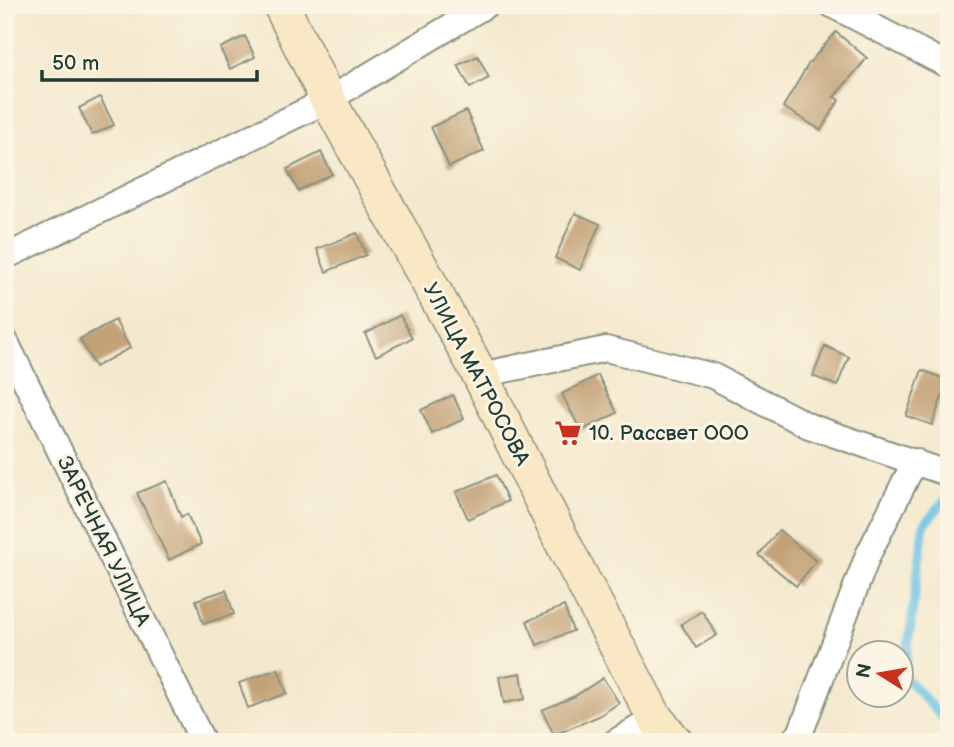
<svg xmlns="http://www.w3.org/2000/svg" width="954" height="747" font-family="'Balsamiq Sans',sans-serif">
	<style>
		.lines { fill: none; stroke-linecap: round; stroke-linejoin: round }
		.stream { stroke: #68c1e5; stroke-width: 9 }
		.building { fill: #c3a277 }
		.street-casing { stroke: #8a9381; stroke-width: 28 }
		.secondary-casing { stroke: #8a9381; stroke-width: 38 }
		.street { stroke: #fff; stroke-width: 24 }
		.secondary { stroke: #fae7c3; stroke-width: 35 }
		.labels { text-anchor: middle; stroke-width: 6; stroke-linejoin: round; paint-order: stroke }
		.street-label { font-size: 21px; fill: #1f3d34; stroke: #fcf5e5 }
		.poi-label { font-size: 21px; fill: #1f3d34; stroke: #fcf5e5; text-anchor: start }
	</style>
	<rect width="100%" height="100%" fill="#fcf5e5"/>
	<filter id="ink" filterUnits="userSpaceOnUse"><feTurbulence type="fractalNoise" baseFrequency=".0143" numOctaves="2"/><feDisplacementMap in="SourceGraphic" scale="14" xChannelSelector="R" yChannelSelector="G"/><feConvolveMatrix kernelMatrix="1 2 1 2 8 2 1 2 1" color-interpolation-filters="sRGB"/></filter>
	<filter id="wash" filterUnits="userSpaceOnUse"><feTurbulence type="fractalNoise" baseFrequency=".00686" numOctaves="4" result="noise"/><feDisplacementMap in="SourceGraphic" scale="28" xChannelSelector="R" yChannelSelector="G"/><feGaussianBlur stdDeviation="1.57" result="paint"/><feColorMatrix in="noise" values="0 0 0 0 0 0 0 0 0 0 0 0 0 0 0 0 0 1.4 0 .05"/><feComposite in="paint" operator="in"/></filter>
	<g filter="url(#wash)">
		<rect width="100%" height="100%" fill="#f4e9ce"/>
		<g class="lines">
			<path class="stream" d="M949,495L924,525L904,676L949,725"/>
		</g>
		<g id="blocks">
			<g class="building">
				<path d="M836,32L867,58L834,97L839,100L821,130L783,107L809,63Z"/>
				<path d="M245,36L255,57L230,69L220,48Z"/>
				<path d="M478,56L489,78L470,88L458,65Z"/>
				<path d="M100,97L114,125L92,135L79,108Z"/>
				<path d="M466,111L484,151L449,167L431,127Z"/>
				<path d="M321,152L332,174L298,191L287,169Z"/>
				<path d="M575,213L600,224L580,270L555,258Z"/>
				<path d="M357,233L366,255L326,272L317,249Z"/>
				<path d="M400,315L412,338L376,356L365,334Z"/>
				<path d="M115,320L130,348L95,367L80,339Z"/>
				<path d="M825,346L849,357L837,386L813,376Z"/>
				<path d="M922,370L948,380L932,425L906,416Z"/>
				<path d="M598,375L617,413L581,431L562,394Z"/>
				<path d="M453,395L464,419L432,434L421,410Z"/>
				<path d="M496,475L508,501L468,519L456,492Z"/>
				<path d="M167,481L181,517L187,514L201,544L169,560L137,493Z"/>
				<path d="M779,530L816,561L796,586L759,555Z"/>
				<path d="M226,590L234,614L203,624L196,600Z"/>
				<path d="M564,606L573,631L537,645L527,621Z"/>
				<path d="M702,611L717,635L696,648L681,624Z"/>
				<path d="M278,669L287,693L248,708L239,683Z"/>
				<path d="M521,673L525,699L504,703L499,677Z"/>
				<path d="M603,678L619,703L599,716L554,735L542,710L575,696Z"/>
			</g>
		</g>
	</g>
	<g filter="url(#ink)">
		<use href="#blocks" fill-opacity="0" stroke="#8a9381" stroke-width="2"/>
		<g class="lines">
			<g class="street-casing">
				<g id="street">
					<path d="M832,5L949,66"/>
					<path d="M5,257L328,100L486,5"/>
					<path d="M5,340L203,742"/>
					<path d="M480,375L606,349L713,376L809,426L949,474"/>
					<path d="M615,742L655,718"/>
					<path d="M791,742L800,734L868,555L915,461"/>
				</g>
			</g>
			<g class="secondary-casing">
				<path id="secondary" d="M281,5L328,100L480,375L566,549L655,718L675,742"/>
			</g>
			<use href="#street" class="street"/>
			<use href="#secondary" class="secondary"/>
		</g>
	</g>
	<defs>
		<g id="supermarket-bare" transform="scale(2.1)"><path d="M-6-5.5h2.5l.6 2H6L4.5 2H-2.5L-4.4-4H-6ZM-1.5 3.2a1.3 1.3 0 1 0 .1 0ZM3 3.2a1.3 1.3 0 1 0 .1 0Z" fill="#c8321e" stroke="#fcf5e5" stroke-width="2.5" paint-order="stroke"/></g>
	</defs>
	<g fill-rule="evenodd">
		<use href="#supermarket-bare" x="568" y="433"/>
	</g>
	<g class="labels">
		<g class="street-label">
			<text transform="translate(477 374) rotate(62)" y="7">УЛИЦА МАТРОСОВА</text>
			<text transform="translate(104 541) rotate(64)" y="7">ЗАРЕЧНАЯ УЛИЦА</text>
		</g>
		<g class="poi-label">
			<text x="589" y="440">10. Рассвет ООО</text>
		</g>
	</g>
	<rect width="954" height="747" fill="none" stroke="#fcf5e5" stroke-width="28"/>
	<g transform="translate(880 674) rotate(281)"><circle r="33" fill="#fcf5e5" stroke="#a4ab9e" stroke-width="2"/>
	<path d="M0-5L12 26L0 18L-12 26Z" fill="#c8321e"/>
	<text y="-10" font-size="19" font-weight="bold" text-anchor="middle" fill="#1f3d34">N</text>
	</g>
	<path d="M42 70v10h215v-10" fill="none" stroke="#1f3d34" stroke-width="3.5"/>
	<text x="52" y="70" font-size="21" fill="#1f3d34" stroke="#fcf5e5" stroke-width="5" paint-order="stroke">50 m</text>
</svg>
